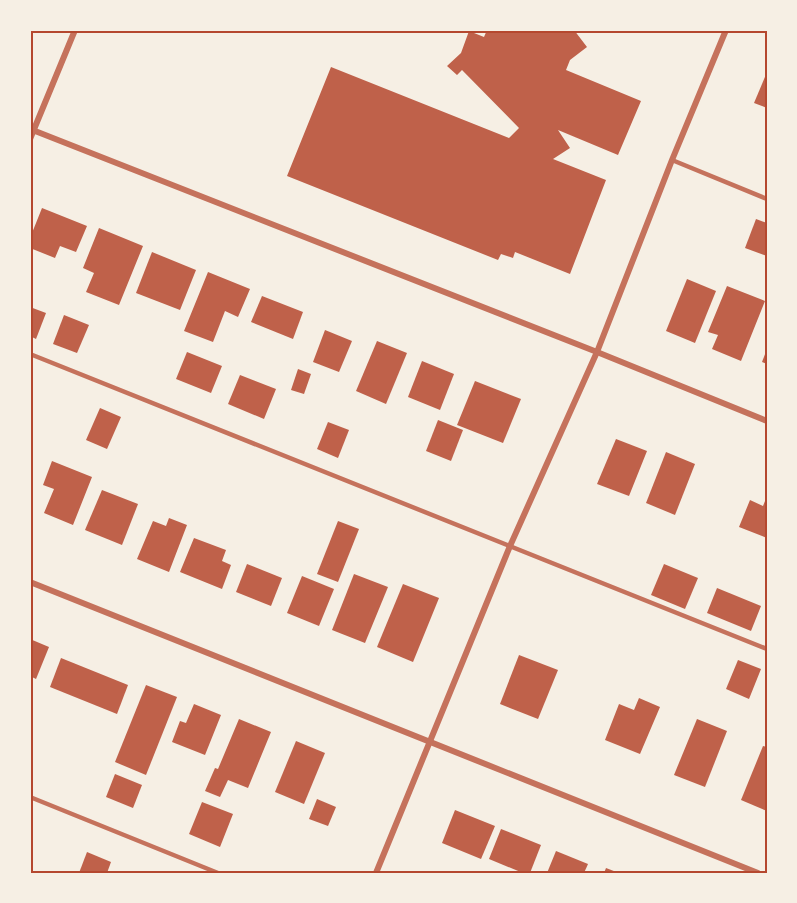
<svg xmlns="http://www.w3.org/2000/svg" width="797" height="903" font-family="Raleway,sans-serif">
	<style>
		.building { fill: #bf614a }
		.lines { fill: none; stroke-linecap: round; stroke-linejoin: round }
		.service { stroke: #c5725c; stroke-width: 4.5 }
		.minor { stroke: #c5725c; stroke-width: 6 }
		.neatline { fill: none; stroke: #b5482f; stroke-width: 2 }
	</style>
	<rect width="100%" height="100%" fill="#f6efe4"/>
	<g class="building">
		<path d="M487,30H574L587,47L570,60L566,70L641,101L618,155L558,130L570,148L553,159L606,180L570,274L515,252L513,258L501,254L498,260L287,176L331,67L509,138L519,128L462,70L457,75L447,66L461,53L469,31L484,37Z"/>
		<path d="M767,72V108L754,103Z"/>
		<path d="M42,208L87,226L76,252L60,246L55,258L30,248V238Z"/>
		<path d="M756,219L767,223V256L745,248Z"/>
		<path d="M99,228L143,246L119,305L86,292L94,273L83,268Z"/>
		<path d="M152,252L196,270L180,310L136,293Z"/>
		<path d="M208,272L250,289L238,317L225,311L213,342L184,331Z"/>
		<path d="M687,279L716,291L695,343L666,331Z"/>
		<path d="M727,286L765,301L741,361L712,349L718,335L708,332Z"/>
		<path d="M262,296L303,312L293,339L251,322Z"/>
		<path d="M30,307L46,313L36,339L30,336Z"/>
		<path d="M64,315L89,325L77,353L53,344Z"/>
		<path d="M325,330L352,341L339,372L313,362Z"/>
		<path d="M377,341L407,353L386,404L356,391Z"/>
		<path d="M767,349V364L762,362Z"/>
		<path d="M187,352L222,366L211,393L176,379Z"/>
		<path d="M422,361L454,374L440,410L408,397Z"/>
		<path d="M298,369L311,374L304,394L291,390Z"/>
		<path d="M240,375L276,389L264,419L228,404Z"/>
		<path d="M475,381L521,399L503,443L457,425Z"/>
		<path d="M100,408L121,417L107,449L86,440Z"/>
		<path d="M438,420L463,430L451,461L426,451Z"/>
		<path d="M328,422L349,430L338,458L317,449Z"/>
		<path d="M616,439L647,451L629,496L597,484Z"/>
		<path d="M666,452L695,464L675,515L646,503Z"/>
		<path d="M52,461L92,477L73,525L44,513L54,489L43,485Z"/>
		<path d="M102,490L138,504L122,545L85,530Z"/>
		<path d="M767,496V538L739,527L750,500L763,506Z"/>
		<path d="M169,518L187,525L169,572L137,559L153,521L166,526Z"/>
		<path d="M338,521L359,529L338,582L317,574Z"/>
		<path d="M194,538L226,550L222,561L231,565L222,589L180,572Z"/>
		<path d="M247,564L282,578L271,606L236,592Z"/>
		<path d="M664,564L698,578L685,609L651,595Z"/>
		<path d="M354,574L388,587L365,643L332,630Z"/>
		<path d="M302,576L334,589L319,626L287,613Z"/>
		<path d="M403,584L439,598L413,662L377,647Z"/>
		<path d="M717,588L761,606L751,631L707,613Z"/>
		<path d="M30,639L49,647L36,679L30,676Z"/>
		<path d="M519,655L558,670L538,719L500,704Z"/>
		<path d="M61,658L128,685L117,714L50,687Z"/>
		<path d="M738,660L761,669L749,699L726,689Z"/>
		<path d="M146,685L177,697L146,775L115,762Z"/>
		<path d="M639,698L660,707L640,754L605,740L619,704L634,710Z"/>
		<path d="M194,704L221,715L205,755L172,742L180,721L186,723Z"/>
		<path d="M239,719L271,732L248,788L228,780L220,797L205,791L215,768L218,769Z"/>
		<path d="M697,719L727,731L705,787L674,775Z"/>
		<path d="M296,741L325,753L304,804L275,792Z"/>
		<path d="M763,746L767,747V811L741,800Z"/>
		<path d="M115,774L142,785L133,808L106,797Z"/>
		<path d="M317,799L336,807L328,826L309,819Z"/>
		<path d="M202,802L233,814L220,847L189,834Z"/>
		<path d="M455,810L495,826L481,859L442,843Z"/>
		<path d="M501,829L541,845L530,873H523L489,859Z"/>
		<path d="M556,851L588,864L584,873H547Z"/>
		<path d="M87,852L111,862L107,873H79Z"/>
		<path d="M606,868L619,873H604Z"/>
	</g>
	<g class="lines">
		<g class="service">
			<path d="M672,160L767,199"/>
			<path d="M30,354L767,649"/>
			<path d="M30,797L218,873"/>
		</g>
		<g class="minor">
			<path d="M30,129L597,352L767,421"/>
			<path d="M30,139L75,30"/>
			<path d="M30,582L758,873"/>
			<path d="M376,873L510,546L597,352L672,160L726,30"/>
		</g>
	</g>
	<rect width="797" height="903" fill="none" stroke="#f6efe4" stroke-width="63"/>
	<rect x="32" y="32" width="734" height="840" class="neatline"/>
</svg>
